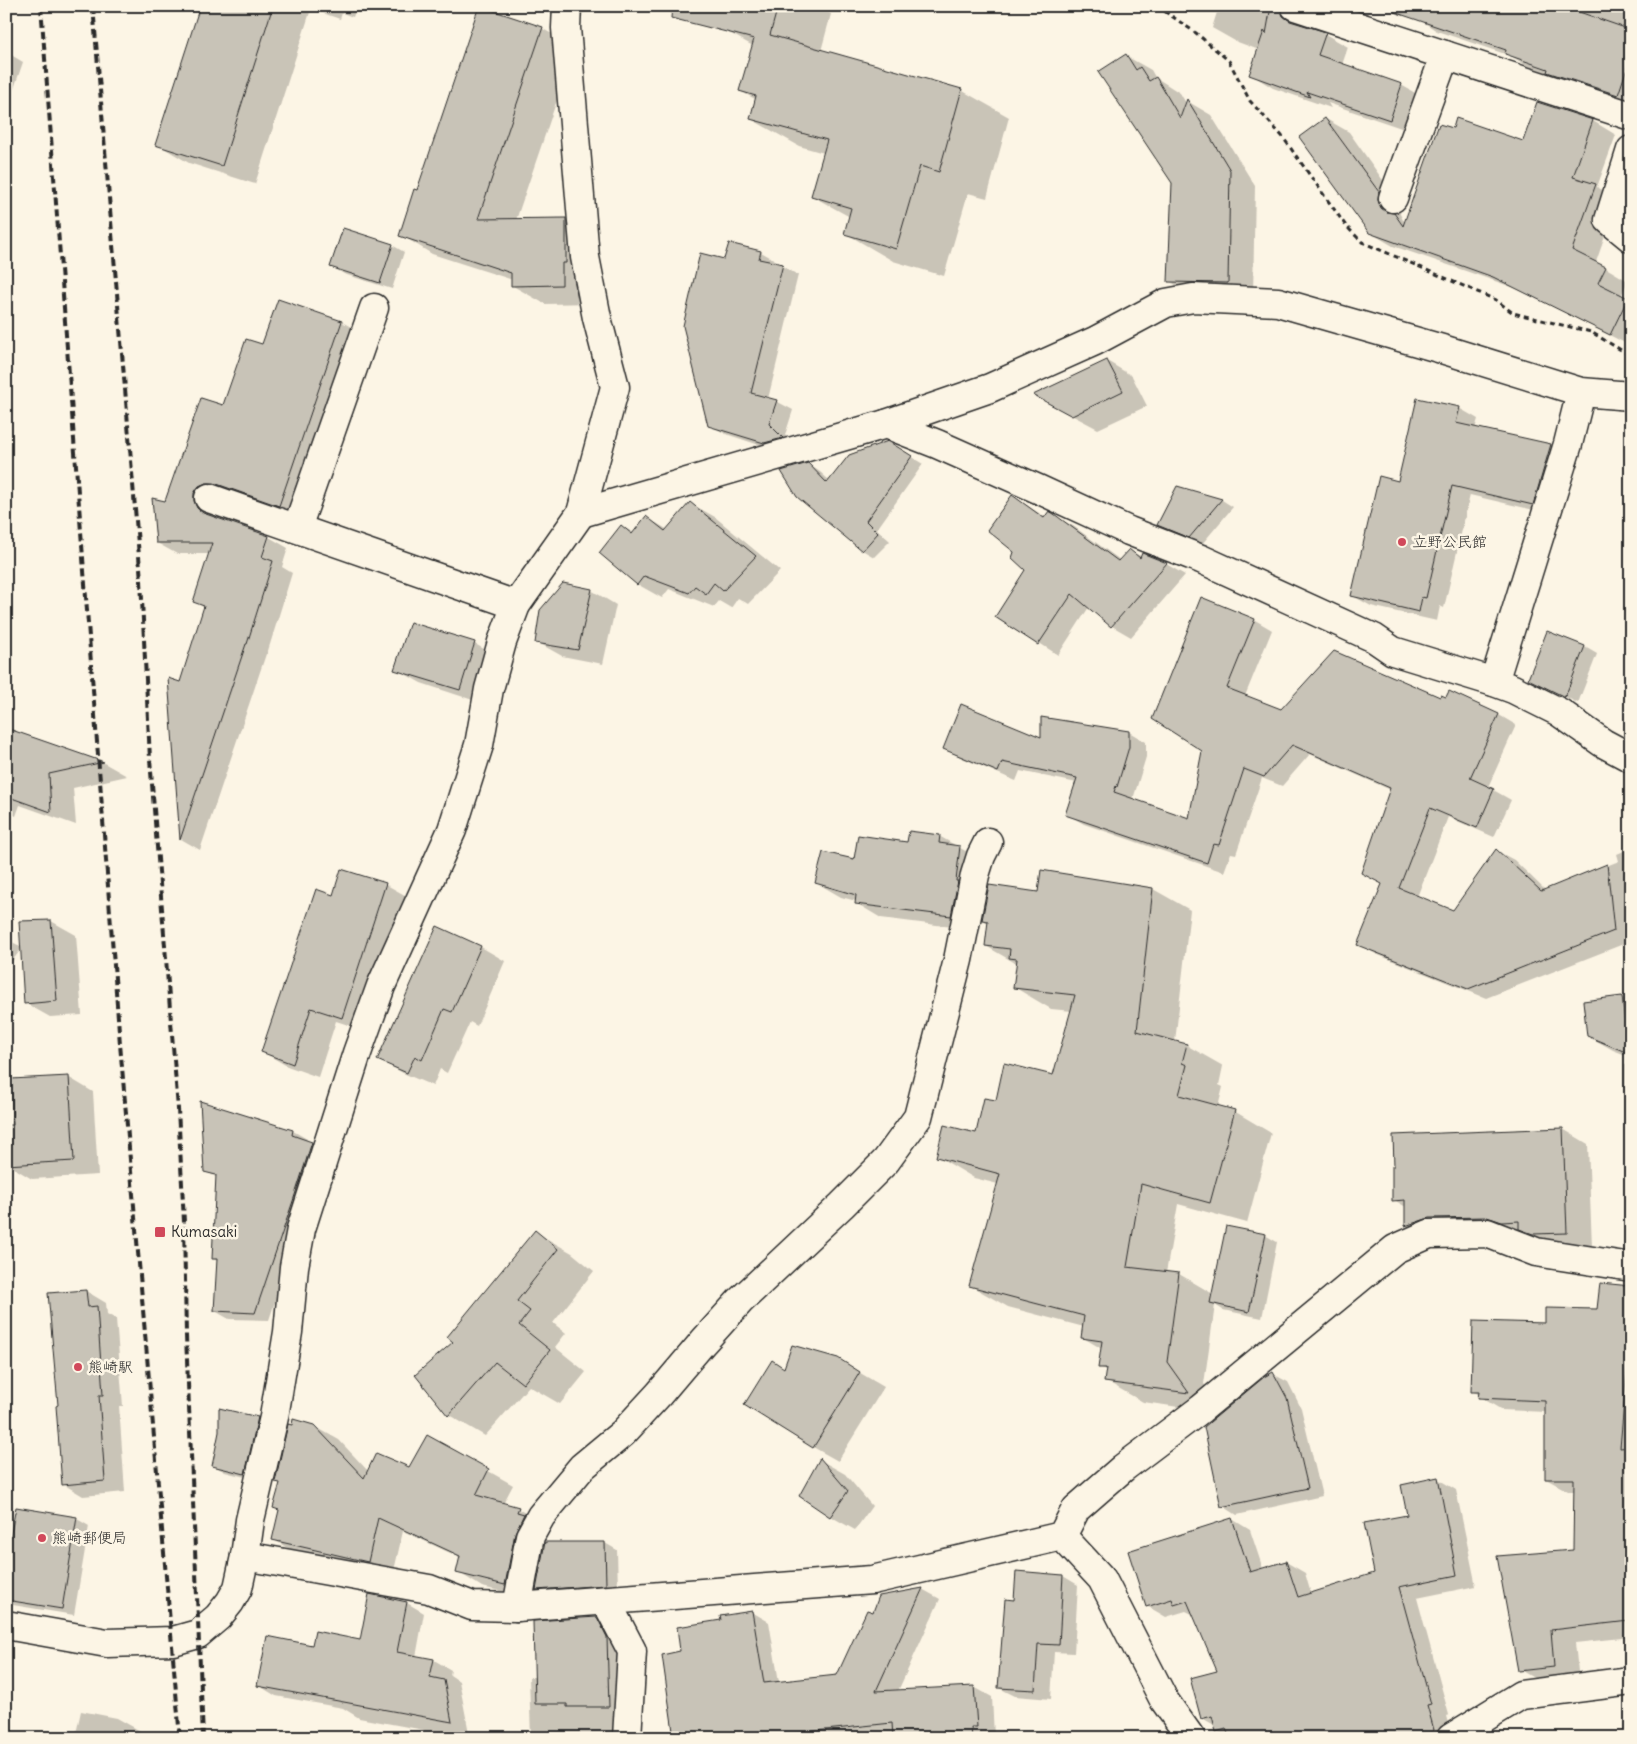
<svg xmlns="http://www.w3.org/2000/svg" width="1637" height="1744" font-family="Delius,'Klee One',sans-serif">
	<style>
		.shadow { fill: #0003 }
		.building { fill: #c8c3b7; stroke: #2b2b2b }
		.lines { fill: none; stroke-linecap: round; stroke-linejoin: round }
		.minor-casing { stroke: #2b2b2b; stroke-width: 31 }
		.path { stroke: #2b2b2b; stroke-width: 3; stroke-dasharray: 5 4; stroke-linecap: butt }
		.minor { stroke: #fcf5e5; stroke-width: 28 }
		.rail { stroke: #2b2b2b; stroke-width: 4; stroke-dasharray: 8 4; stroke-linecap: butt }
		.poi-dot { fill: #d1495b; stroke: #fcf5e5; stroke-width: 2 }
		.labels { text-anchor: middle; stroke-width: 5; stroke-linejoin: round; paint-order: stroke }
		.poi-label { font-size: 15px; fill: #2b2b2b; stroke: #fcf5e5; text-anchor: start }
	</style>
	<rect width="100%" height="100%" fill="#fcf5e5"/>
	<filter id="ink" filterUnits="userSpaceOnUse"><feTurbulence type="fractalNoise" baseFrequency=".02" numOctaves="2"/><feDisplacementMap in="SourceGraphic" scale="10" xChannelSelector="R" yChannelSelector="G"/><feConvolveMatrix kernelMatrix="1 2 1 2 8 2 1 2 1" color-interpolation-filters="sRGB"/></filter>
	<g filter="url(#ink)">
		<g class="shadow">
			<path d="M201,6H357L353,17L342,13L340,19L311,9L255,184L189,163L157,144Z"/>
			<path d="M724,6H818L831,14L821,51L961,90L1009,117L987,198L968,193L944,276L893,261L845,233L850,217L812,196L824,153L799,146L751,119L757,100L740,91L753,46L728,32Z"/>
			<path d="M1219,6H1310L1303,14V24L1304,27L1325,34L1348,47L1342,65L1401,85L1424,98L1413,132L1328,103L1331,108L1273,88L1250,74L1259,50L1235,41L1212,28Z"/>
			<path d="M1332,6H1362L1359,15Z"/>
			<path d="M1385,6H1631V104L1571,85L1555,76L1529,67L1511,56L1437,31L1414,16Z"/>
			<path d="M480,7L543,29L575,47L516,220L565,219L597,237L594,303L545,304L513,286V280L432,254L401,235L418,192Z"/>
			<path d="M6,52L23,62L7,109L6,108Z"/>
			<path d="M1126,56L1151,70L1155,77L1180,93L1186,103L1187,101L1211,115L1255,186L1253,296L1194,295L1169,281L1173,183Z"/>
			<path d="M1537,103L1593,121L1616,135L1597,187L1618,199L1596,262L1628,281L1621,296L1631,301V346L1518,289L1393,246L1369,232L1326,119L1349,132L1401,206L1400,214L1403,220L1406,222L1524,143Z"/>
			<path d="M392,245L404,252L392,289L344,274L332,267Z"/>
			<path d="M761,252L777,261L776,264L782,266L798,275L768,399L776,401L793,410L785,435L797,447L781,452L726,434L709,425L725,261Z"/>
			<path d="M278,300L342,322L362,333L299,516L213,514L215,518L269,537L288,548L282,567L292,573L267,654H266L200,850L181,839L169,680L180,683L205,608L195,602L210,554H177L157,543L165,502L263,346Z"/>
			<path d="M1107,361L1132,376L1147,406L1098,429L1060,409Z"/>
			<path d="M1459,408L1478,419L1475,429L1551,445L1569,456L1551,514L1470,495L1444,608L1440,606L1437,621L1371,606L1353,596L1399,482Z"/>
			<path d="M888,443L923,464L877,529L890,541L874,557L862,550L808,464L820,472L830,481Z"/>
			<path d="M1178,488L1222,500L1233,507L1202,544L1170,531L1159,525Z"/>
			<path d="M1013,496L1046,518L1053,515L1073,526L1120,560L1129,550L1142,557L1143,555L1166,564L1185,575L1131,637L1112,626L1089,607L1058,655L997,616L1027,570L1016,551Z"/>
			<path d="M690,503L715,517L780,571L748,604L738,598L731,608L719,601L714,607L669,589L662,598L637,584L621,526L634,533L646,517L668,530Z"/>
			<path d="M591,590L616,605L603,664L562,656L537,642Z"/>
			<path d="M1255,620L1272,630L1245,696L1281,710L1447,698L1450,693L1499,715L1516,725L1488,787L1511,800L1494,837L1448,817L1417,897L1454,912L1497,851L1514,860L1545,890L1619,861L1617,854L1631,848V941L1486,998L1376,954L1358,944L1383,884L1391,790L1310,754L1282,786L1262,778L1236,854L1231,853L1224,872L1084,824L1066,814L1077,783L1020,771L1016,781L962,758L944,748L1129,732L1146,742V757L1134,796H1133L1132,799L1190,819L1204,751L1154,718Z"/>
			<path d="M411,623L475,644L500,658L485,704L421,683L396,669Z"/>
			<path d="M1548,633L1585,647L1597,654L1578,703L1542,686Z"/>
			<path d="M6,729L104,763L127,776L73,788L76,825L20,805L16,816L6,812Z"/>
			<path d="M1631,796V828L1623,797Z"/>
			<path d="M1631,835V843L1627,836Z"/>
			<path d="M939,836L985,862L976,930L881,918L856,903V901L841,897L817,883L855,860L909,843Z"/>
			<path d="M385,884L410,898L367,1031L336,1021L318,1077L287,1066L263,1052L334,896Z"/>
			<path d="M1153,889L1190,910L1175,1042L1186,1045L1223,1066L1219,1085L1223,1087L1218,1107L1234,1111L1271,1133L1247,1223L1178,1204L1166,1273L1179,1274L1213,1294L1265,1235L1277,1242L1262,1318L1223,1310L1215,1305L1204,1384L1224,1412L1273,1374L1288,1382L1301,1408L1322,1496L1237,1515L1223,1506L1222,1413L1143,1402L1106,1381L1107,1371L1100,1367L1102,1349L1082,1337L1084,1327L1008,1307L971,1286L998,1184L974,1178L937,1156L977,1135L997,1102L1054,1076L1072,1011L1051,1009L1014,987L1017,964L986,946L989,923L983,920L1039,893Z"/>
			<path d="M51,921L76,935L82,1015L50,1017L25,1003L22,948L6,969V939L22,947Z"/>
			<path d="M438,928L481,947L505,961L477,1026L470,1022L447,1073L440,1069L433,1086L403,1073L378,1059Z"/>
			<path d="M1622,997L1631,1003V1057L1613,1050L1588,1036Z"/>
			<path d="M1631,1064V1115L1624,1111V1065Z"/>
			<path d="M68,1077L93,1092L98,1175L32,1179L7,1164L14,1126Z"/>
			<path d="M1563,1129L1588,1144L1592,1247L1559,1248L1533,1235L1431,1239L1407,1225L1406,1207L1394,1200Z"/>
			<path d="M293,1131L307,1139L306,1141L325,1151L269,1320L229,1319L215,1311L218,1261L213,1259L217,1178L206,1171Z"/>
			<path d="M535,1232L572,1253L594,1271L553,1323L566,1333L555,1347L586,1372L560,1404L529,1386L485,1436L449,1415L455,1342Z"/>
			<path d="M1631,1287V1526L1575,1491H1568L1546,1479V1412L1502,1410L1480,1397V1395L1472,1391L1546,1324L1599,1311Z"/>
			<path d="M86,1291L106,1303L107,1314L116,1319L123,1406H119L125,1492L83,1496L63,1484L60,1407Z"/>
			<path d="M838,1360L884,1387L838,1461L813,1447L785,1369Z"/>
			<path d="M257,1418L270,1425L257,1480L225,1472L213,1465Z"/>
			<path d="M314,1426L339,1440L369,1472L409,1469L428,1437L513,1485L503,1504L518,1509L543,1523L530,1598L482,1587L458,1572L461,1558L403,1531L393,1575L298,1554L274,1540Z"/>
			<path d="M820,1460L845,1474L872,1506L855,1530L830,1516Z"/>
			<path d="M1438,1479L1456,1490L1476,1586L1417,1598L1449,1715L1446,1716L1452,1738H1229L1217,1731L1216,1726L1202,1718L1219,1671L1194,1615L1186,1611L1166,1617L1147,1606L1232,1519L1250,1530L1263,1569L1286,1562L1305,1573L1311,1594L1375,1574L1408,1516Z"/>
			<path d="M17,1508L77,1519L89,1526L74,1615L13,1605L6,1601V1566Z"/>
			<path d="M1631,1539V1637L1575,1643L1579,1681L1544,1684L1520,1670L1575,1552Z"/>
			<path d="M605,1543L617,1550L618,1591L549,1596L537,1589Z"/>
			<path d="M1063,1576L1078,1585L1074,1653L1054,1652L1051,1699L1015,1696L999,1688L1015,1601Z"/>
			<path d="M922,1589L940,1599L898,1691L974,1687L992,1697L994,1736H988L989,1738H676L682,1652L722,1621L752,1612L769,1622L779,1682L838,1676L873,1614L880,1597Z"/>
			<path d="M407,1603L424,1613L416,1657L434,1660L451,1670L450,1675L459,1681L470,1738H425L424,1730L359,1718L343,1708L276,1696L258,1685L313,1647L361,1641Z"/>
			<path d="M596,1618L614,1628L624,1648L626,1738H531L529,1677H535Z"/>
			<path d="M81,1711L117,1718L142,1732L141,1738H75Z"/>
		</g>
		<g class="building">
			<path d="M200,6H273L222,166L155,145Z"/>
			<path d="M479,6L543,27L478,219L566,218V263H562V285L511,286V273L399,236L414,189L417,190Z"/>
			<path d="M672,6H778L770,35L962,89L939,172L920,166L896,249L844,234L851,208L811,196L827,140L750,119L756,96L739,91L754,39L671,18Z"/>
			<path d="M1271,6H1280L1283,16L1290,21L1326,32L1318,55L1402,84L1390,120L1307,92L1310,97L1249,75L1264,31L1266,34Z"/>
			<path d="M1395,6H1562L1631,30V56L1618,95L1547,72L1548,69L1505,54L1506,50L1394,12Z"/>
			<path d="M1126,54L1136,70L1140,67L1149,81L1156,77L1180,118L1187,99L1230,170L1228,283L1168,282L1172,183L1098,72Z"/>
			<path d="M1537,102L1593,120L1573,177L1596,184L1572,250L1606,267L1598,283L1628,298L1610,335L1493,277L1369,233L1299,137L1325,118L1379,192L1378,200L1381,208L1387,212L1394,213L1403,226L1439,124L1453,128L1456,118L1523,141Z"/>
			<path d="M343,228L393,244L380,283L330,267Z"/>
			<path d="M729,243L761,251L759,259L783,264L751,393L777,400L769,424L783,438L764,443L708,426L683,326L700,253L724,259Z"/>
			<path d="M278,299L342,321L279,506L214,483H206L199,486L194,493V501L197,508L203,513L269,536L262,557L273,561L247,644H246L180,840L168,678L180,682L204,606L193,602L212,543H156L152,498L165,501L201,398L223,405L246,339L262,344Z"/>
			<path d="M1107,360L1123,391L1072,416L1033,395Z"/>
			<path d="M1417,398L1460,407L1456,423L1551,444L1533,505L1452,486L1426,598L1422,597L1419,612L1351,596L1379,476L1398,481Z"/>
			<path d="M888,441L912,456L866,521L878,533L862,551L797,497L781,471L808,463L827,483L849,455Z"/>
			<path d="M1177,486L1222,499L1189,538L1157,525Z"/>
			<path d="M1012,495L1044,518L1049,511L1054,514L1118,561L1129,549L1140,558L1142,553L1167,563L1111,627L1072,594L1038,645L995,617L1025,570L1012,558L1014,552L987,530Z"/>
			<path d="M690,502L756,556L723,591L714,583L706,594L695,586L689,593L644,576L637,585L599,553L621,525L632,534L646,516L665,531Z"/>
			<path d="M563,583L592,589L578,650L535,643L540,610Z"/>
			<path d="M1201,597L1255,619L1227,688L1281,709L1334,651L1440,697L1441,695L1446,697L1449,691L1499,714L1470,778L1494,789L1477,828L1430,808L1399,888L1453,910L1496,849L1541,891L1607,864L1614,931L1468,989L1357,945L1382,884L1361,873L1390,788L1292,745L1264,777L1244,769L1219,845L1213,844L1207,863L1065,815L1077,778L1002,762L998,772L943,749L961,704L1041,737V717L1129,731V747L1117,787L1116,786L1114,792L1189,818L1202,751L1152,719Z"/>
			<path d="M410,622L475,642L460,690L394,670Z"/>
			<path d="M1547,631L1585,646L1565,697L1528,679Z"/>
			<path d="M6,728L104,762L49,774L51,812L6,796Z"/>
			<path d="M909,831L940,835L939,843L960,846L956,881H958L951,916L855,904L856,895L815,883L823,852L854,859L858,835L907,842Z"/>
			<path d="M341,869L386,883L342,1018L311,1008L293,1064L261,1052L316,889L333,895Z"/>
			<path d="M1041,870L1153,888L1137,1031L1187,1044L1182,1063L1187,1065L1179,1095L1235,1110L1210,1203L1141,1184L1127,1267L1179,1273L1167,1362L1189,1393L1104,1382L1106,1368H1098L1102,1341L1081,1338L1084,1316L969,1286L1000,1174L936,1157L944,1125L976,1133L984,1098L996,1100L1004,1063L1053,1075L1075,995L1013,988L1017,959L1009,958L1010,949L985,946L988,921L982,920L989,885L1038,892Z"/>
			<path d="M51,920L57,1001L24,1004L19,921Z"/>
			<path d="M437,926L481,946L452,1012L444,1009L422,1060L415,1056L407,1073L377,1060Z"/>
			<path d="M1622,996L1628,1053L1587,1036L1583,1001Z"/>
			<path d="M69,1076L74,1161L6,1165V1125H13L11,1079Z"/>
			<path d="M200,1101L293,1130L292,1135L312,1142L294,1198L255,1313L214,1311L217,1259H212L216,1175L204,1172Z"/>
			<path d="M1563,1128L1567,1233L1533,1234L1519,1229V1221L1502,1222L1487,1217L1429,1218L1405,1226V1200L1392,1201V1166H1394L1393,1135Z"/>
			<path d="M1226,1226L1266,1234L1249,1312L1210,1303Z"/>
			<path d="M535,1230L558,1249L517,1301L530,1311L519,1325L550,1350L523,1384L495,1362L448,1416L415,1375L453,1342L447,1337Z"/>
			<path d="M1600,1283L1631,1286V1322L1620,1448L1631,1447V1616H1629V1621L1551,1630L1554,1667L1518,1671L1497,1556L1573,1550L1574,1479H1545V1401L1478,1398L1479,1392H1471L1473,1321L1545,1323V1308L1597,1309Z"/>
			<path d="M86,1290L88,1307L97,1306L103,1395H99L105,1481L62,1485L56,1406L58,1405L48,1293Z"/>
			<path d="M792,1345L838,1358L860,1372L813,1448L744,1405L772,1360L784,1368Z"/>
			<path d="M1273,1372L1287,1398L1308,1488L1221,1507L1204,1427L1264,1377Z"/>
			<path d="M219,1408L258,1417L245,1474L212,1466L219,1432Z"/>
			<path d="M293,1419L314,1425L364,1478L376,1453L409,1467L427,1435L489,1469L476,1495L519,1507L517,1512L524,1514L515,1533L505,1585L456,1573L460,1556L378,1518L368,1562L272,1540L279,1510L273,1508L280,1483L275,1482L288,1424L292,1425Z"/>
			<path d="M820,1458L848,1491L830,1517L799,1496Z"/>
			<path d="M1438,1477L1457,1575L1399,1587L1431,1704L1427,1705L1434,1730L1420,1738H1230L1226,1729L1216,1732L1212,1716L1201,1719L1190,1678L1217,1671L1187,1601L1174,1605L1172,1599L1146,1607L1128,1551L1232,1518L1250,1572L1286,1561L1298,1597L1374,1573L1364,1523L1407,1515L1401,1485Z"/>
			<path d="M16,1507L77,1517L62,1609L6,1600V1559Z"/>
			<path d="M545,1542H605L606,1585L536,1590Z"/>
			<path d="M1016,1571L1063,1575L1059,1645L1038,1644L1035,1690L998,1688L1005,1599L1014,1600Z"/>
			<path d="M923,1588L876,1691L974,1686L977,1727H971L972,1738H893L892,1723L749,1738H674L662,1655L680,1651L677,1627L721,1620L720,1616L752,1611L764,1683L837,1675L867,1610L873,1612L879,1596Z"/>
			<path d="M369,1594L407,1602L397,1652L434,1659L430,1677L444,1680L452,1722L257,1686L267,1636L312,1645L315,1631L360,1640Z"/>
			<path d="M597,1617L607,1637L609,1707H567V1704H535L533,1621Z"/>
		</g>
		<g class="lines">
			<g class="minor-casing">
				<g id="minor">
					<path d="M1295,6L1631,116"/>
					<path d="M1631,150L1609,220L1631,238"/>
					<path d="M1393,198L1445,55"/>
					<path d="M886,424L937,444L1038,489L1129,531L1201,559L1374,638L1393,651L1494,682L1513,689L1559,712L1603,743L1631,758"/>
					<path d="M209,498L516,605"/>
					<path d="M581,513L886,424L990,388L1095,341L1166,303L1193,298L1278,302L1442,349L1581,392L1631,396"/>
					<path d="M297,528L374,308"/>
					<path d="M1494,682L1568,444L1581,392"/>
					<path d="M1062,1536L1102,1579L1164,1700L1191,1738"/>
					<path d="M245,1556L429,1589L472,1606L517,1607L872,1580L1062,1536L1076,1509L1123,1468L1201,1409L1395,1249L1429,1234L1487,1233L1536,1252L1631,1267"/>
					<path d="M606,1601L632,1651L627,1738"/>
					<path d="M517,1607L530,1536L541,1516L582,1467L623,1433L659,1394L703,1342L740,1301L842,1205L886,1161L918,1117L958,960L975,875L981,856L988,842"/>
					<path d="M6,1625L107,1643L173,1641L198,1634L218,1617L230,1602L238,1588L245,1556L250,1520L274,1417L288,1332L294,1267L301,1229L357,1053L381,986L452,830L479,745L489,689L502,642L516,605L581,513L615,387L597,318L585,257L566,28L567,6"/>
					<path d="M1451,1738L1521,1695L1631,1681"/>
				</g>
			</g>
			<path class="path" d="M1157,6L1196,33L1229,61L1250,101L1282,136L1346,226L1362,242L1496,300L1513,313L1591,332L1631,356"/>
			<use href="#minor" class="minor"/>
			<g class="rail">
				<path d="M41,6L120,1044L180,1738"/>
				<path d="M93,6L141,580L150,759L178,1109L184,1222L186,1336L203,1738"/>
			</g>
		</g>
	</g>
	<g class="poi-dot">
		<circle cx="1402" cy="542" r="5"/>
		<rect x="154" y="1226" width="12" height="12" rx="2.5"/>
		<circle cx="78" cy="1367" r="5"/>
		<circle cx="42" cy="1538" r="5"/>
	</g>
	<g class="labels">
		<g class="poi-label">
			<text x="1412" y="547">立野公民館</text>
			<text x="171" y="1237">Kumasaki</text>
			<text x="88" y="1372">熊崎駅</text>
			<text x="52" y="1543">熊崎郵便局</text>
		</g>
	</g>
	<rect width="1637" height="1744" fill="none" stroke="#fcf5e5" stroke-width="25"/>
	<rect x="12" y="12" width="1612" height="1719" fill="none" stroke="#2b2b2b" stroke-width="2" filter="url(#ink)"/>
</svg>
